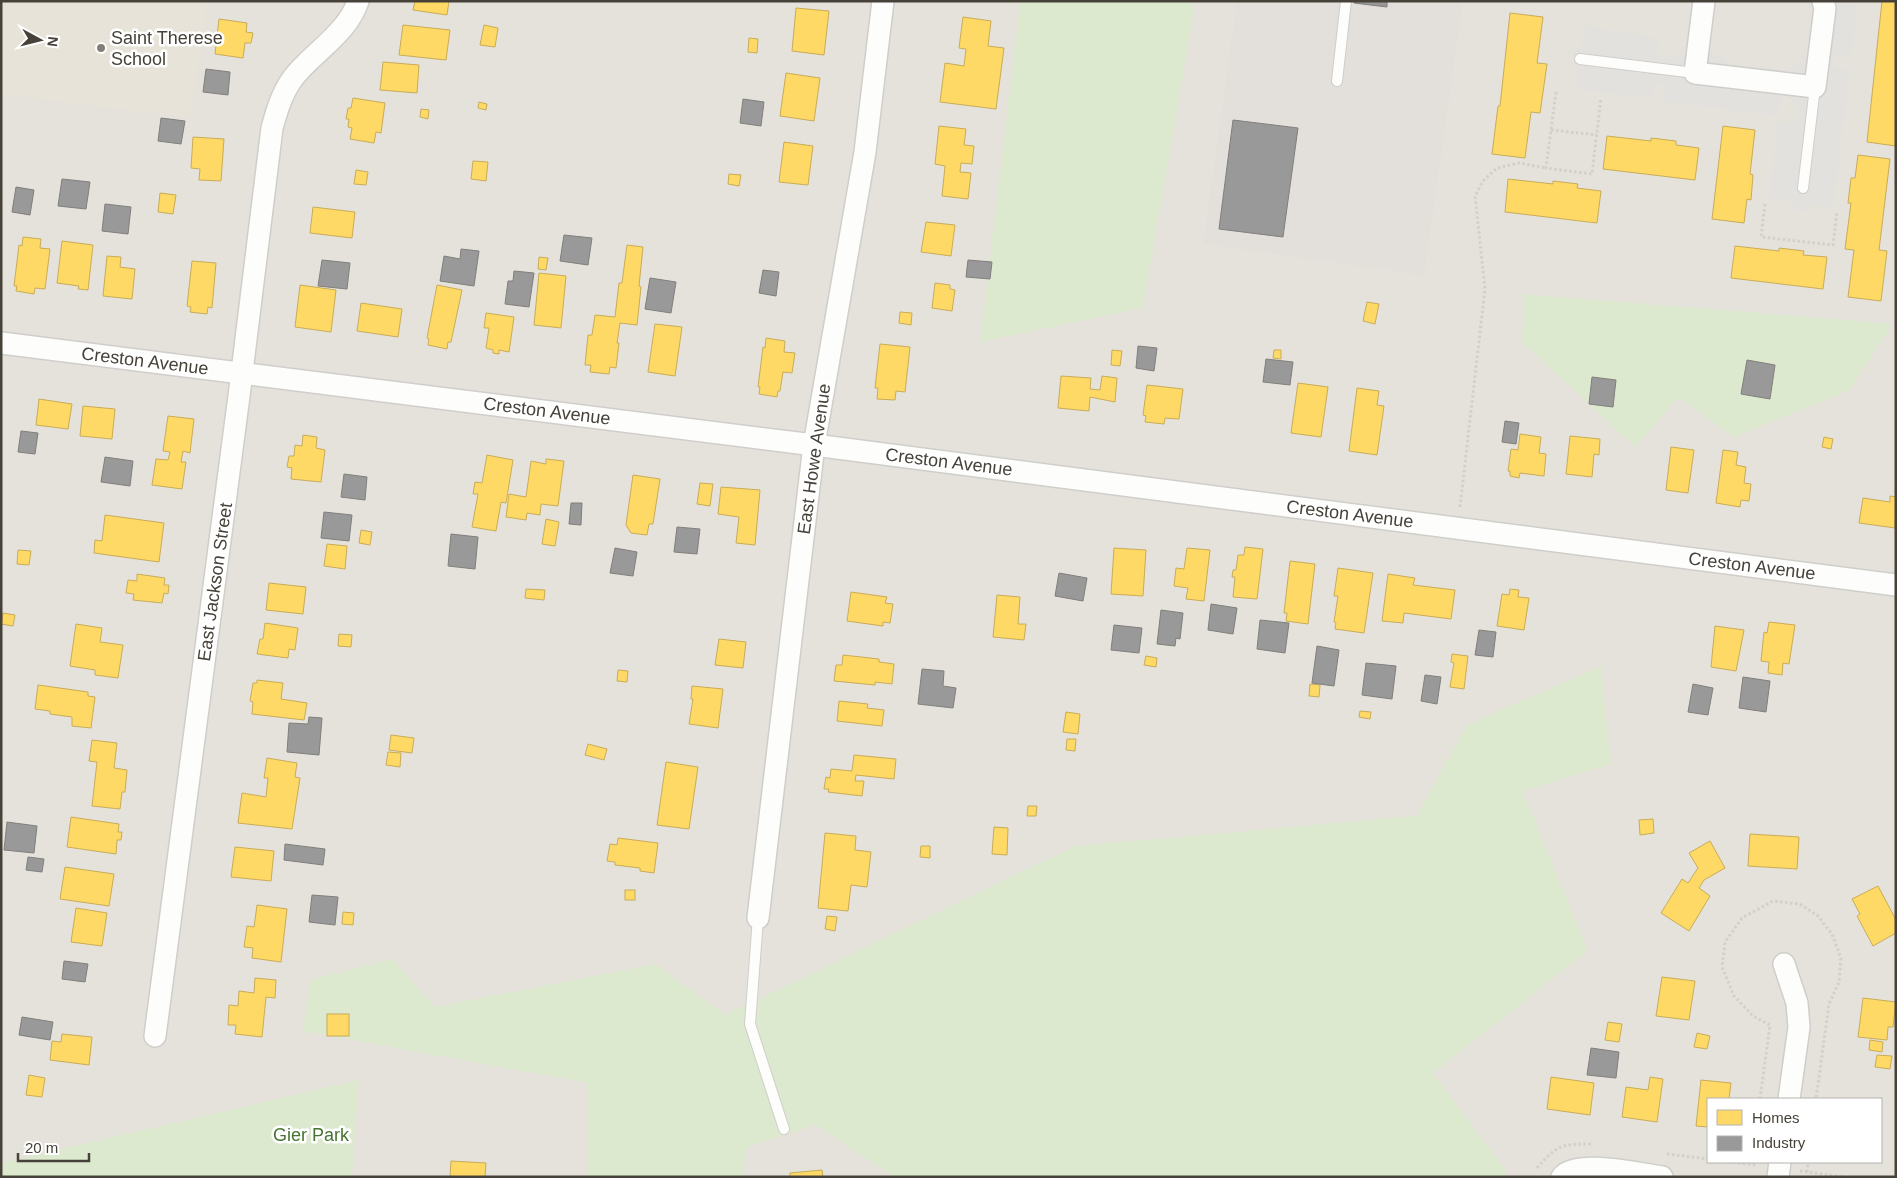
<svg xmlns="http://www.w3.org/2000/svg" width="1897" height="1178" font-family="Helvetica,sans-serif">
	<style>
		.residential { fill: #e5e2db; fill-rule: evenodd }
		.industrial { fill: #e3e0dc }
		.education { fill: #e7e3d8 }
		.green { fill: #dde9cf }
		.parking { fill: #e3e1dd }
		.homes { fill: #ffd966; stroke: #c8ac58 }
		.industry { fill: #999; stroke: #807f7c }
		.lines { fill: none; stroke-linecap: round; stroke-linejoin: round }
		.service-casing { stroke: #cfceca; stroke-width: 12 }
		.minor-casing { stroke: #cfceca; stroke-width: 24 }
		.path { stroke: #d1d0cb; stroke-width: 3; stroke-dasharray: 2.5 2.5; stroke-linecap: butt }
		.service { stroke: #fdfdfc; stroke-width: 10 }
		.minor { stroke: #fdfdfc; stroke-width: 21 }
		.poi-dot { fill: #827f78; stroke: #fff; stroke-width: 2 }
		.labels { text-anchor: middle; stroke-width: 5; stroke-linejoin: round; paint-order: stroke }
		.poi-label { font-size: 18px; fill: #474239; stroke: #fff; text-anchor: start }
		.street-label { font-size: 18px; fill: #474239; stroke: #fff }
		.park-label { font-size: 18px; fill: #477431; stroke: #fff }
	</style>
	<rect width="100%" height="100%" fill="#f1f0ec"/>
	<path class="residential" d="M1,1H1896V1177H1ZM1708,1099H1881V1162H1708Z"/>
	<path class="industrial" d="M1237,1H1463L1424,275L1203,244Z"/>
	<path class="education" d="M1,1H208L189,118L1,94Z"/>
	<g class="green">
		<path d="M1020,1H1192L1194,11L1143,308L980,342Z"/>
		<path d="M1524,294L1892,324L1850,390L1734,437L1679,397L1635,447L1522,342Z"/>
		<path d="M1601,666L1611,764L1523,791L1588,951L1433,1073L1506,1171L1505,1177H894L816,1125L747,1147L742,1177H588V1083L303,1031L310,980L392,959L435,1007L655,964L725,1015L1075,846L1416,816L1467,725Z"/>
		<path d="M359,1080L352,1177H1V1163Z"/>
	</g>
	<path class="parking" d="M1807,1H1858L1851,59L1833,57L1832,66L1850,69L1833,207L1812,205L1803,213L1796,212L1791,202L1769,199L1777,121L1798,123L1799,108L1791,97L1781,96L1778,116L1662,101L1665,84L1655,82L1652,99L1576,89L1578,71L1572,64L1573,51L1582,46L1585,26L1659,38L1657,53L1676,56L1684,49L1715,52L1729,64L1789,70L1800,62L1807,48L1810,14Z"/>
	<g class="homes">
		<path d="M415,1H449L447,15L413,10Z"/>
		<path d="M1882,1H1896V146L1867,142Z"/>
		<path d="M796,8L829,11L824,55L792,51Z"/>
		<path d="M1510,13L1543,17L1537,63L1547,64L1540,113L1531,112L1525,158L1492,154L1498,106H1500Z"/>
		<path d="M963,17L991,21L988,46L1004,48L996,109L940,102L945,63L964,66L966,49L959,48Z"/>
		<path d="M219,19L247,23L246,32L253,33L251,43H245L243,58L215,54Z"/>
		<path d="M403,25L450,30L446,60L399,55Z"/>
		<path d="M484,25L498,28L495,47L480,45Z"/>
		<path d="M749,38L758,39L757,53L748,52Z"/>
		<path d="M383,62L419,65L417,93L380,90Z"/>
		<path d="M786,73L820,78L814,121L780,116Z"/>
		<path d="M353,98L385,103L381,133L376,132L374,143L350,139L352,128L348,127L349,119H346L348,108H351Z"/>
		<path d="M479,102L487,104L486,110L478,108Z"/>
		<path d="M421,109L429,110L428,119L420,117Z"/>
		<path d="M939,126L966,129L964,145L974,146L972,164L961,163L960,172L971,173L968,199L942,196L945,166L935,164Z"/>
		<path d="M1723,126L1755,130L1750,174L1753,175L1751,200L1747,199L1744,223L1712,219Z"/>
		<path d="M1607,136L1651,141V138L1676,141V145L1699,148L1695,180L1603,169Z"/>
		<path d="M193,137L224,139L221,181L199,180L200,169L191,168Z"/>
		<path d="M784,142L813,146L808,185L779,182Z"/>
		<path d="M1858,155L1890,159L1879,250L1887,251L1881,301L1848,297L1854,250L1845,249L1851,203H1848L1851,178H1855Z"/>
		<path d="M473,161L488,162L486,181L471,179Z"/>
		<path d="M356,170L368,172L366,185L354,184Z"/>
		<path d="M729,174L741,175L739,186L728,184Z"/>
		<path d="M1508,179L1553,184V181L1578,184L1577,188L1601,191L1597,223L1505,212Z"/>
		<path d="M160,193L176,195L173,214L158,212Z"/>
		<path d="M313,207L355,212L352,238L310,233Z"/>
		<path d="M926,222L955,225L951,256L921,252Z"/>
		<path d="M23,237L41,239L40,248L50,249L45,289L35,288L34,294L16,291L17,286H14L19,245L22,246Z"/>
		<path d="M62,241L93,245L88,290L78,289L79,286L57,283Z"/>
		<path d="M627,245L643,247L639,286L641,287L637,325L620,323L617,343H619L616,368L610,367L609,374L590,372L591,365H585L588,335H592L595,315L615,317L619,283H622Z"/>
		<path d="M1735,246L1779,251V248L1804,251L1803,255L1827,257L1823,289L1731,278Z"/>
		<path d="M107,256L121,257L120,267L135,269L132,299L103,296Z"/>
		<path d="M539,257L548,258L546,270L538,269Z"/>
		<path d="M192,261L216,263L212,308L208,307L207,314L190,312L191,307L187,306Z"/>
		<path d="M539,273L566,276L561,328L534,325Z"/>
		<path d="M935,283L950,285V289L955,290L952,311L932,308Z"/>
		<path d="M300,285L336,290L331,332L295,327Z"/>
		<path d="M437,285L462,290L451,342H448L447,349L428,345L429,339L427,338Z"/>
		<path d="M1367,302L1379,304L1375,324L1363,321Z"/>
		<path d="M361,303L402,309L398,337L357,331Z"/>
		<path d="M900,312L912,313L911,325L899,323Z"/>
		<path d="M486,313L514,317L509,352L499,350V354L493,353V350L486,348L489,328H484Z"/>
		<path d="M655,324L682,327L675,376L648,372Z"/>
		<path d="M766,338L785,341L784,352L795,353L792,373L783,372L780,391H778L777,397L759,394L760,387H758L763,347L765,348Z"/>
		<path d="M880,344L910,347L905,392L896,391L895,400L877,399L878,388H875Z"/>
		<path d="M1112,350L1122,351L1120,366L1111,365Z"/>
		<path d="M1274,350H1281V359L1273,358Z"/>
		<path d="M1061,376L1091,378L1090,389L1100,390L1102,376L1117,378L1115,402L1090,397L1089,411L1058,408Z"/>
		<path d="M1298,383L1328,387L1321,437L1291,433Z"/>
		<path d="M1147,385L1183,389L1179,419L1165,418L1164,424L1145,422L1146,416L1143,415Z"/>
		<path d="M1357,388L1379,391L1377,405L1384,406L1377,455L1349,451Z"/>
		<path d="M39,399L72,404L68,429L36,425Z"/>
		<path d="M83,406L115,409L112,439L80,436Z"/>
		<path d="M168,416L194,419L190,453L183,451L181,462H186L182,489L152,485L156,459L168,460L170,452L163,451Z"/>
		<path d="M1520,434L1541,437L1539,453L1546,454L1544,476L1520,473L1519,478L1510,476V471H1508L1511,449L1518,450Z"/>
		<path d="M303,435L317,437L316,448L325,450L321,482L291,479L292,468L287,467L289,456H294L295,445L302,446Z"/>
		<path d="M1570,436L1600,439L1599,455L1594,454L1592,477L1566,474Z"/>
		<path d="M1824,437L1833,439L1831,449L1822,447Z"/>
		<path d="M1671,447L1694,450L1688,493L1666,490Z"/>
		<path d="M1723,450L1738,452L1736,465L1746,467L1744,483L1751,484L1749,501L1741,500L1740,507L1716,503Z"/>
		<path d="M487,455L513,460L506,503L501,502L496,531L472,527L478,494H473L475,482L482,483Z"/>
		<path d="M546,459L564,461L558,506L541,504L540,515L527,513L526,520L506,517L509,494L526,497L531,461L546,464Z"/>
		<path d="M633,475L660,479L653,524H649L647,535L631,533L626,525Z"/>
		<path d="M700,483L713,484L710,506L697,504Z"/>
		<path d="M721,487L760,490L755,545L736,543L739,517L718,514Z"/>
		<path d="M1890,496L1896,497L1895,528L1859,523L1863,498L1890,502Z"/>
		<path d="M105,515L164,523L159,562L94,553L95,540L102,541Z"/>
		<path d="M546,519L559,522L555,546L542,544Z"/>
		<path d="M361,530L372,532L370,545L359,543Z"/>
		<path d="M327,544L347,546L345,569L324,566Z"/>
		<path d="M1245,547L1263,549L1257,599L1233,597L1235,577H1232L1233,570H1236L1238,555H1244Z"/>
		<path d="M1114,548L1146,550L1143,596L1111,594Z"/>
		<path d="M1187,548L1210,550L1204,601L1186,599L1188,588L1174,586L1176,568L1184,569Z"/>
		<path d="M18,550L31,551L29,565L17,564Z"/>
		<path d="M1290,561L1315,564L1308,624L1286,621L1287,613H1284Z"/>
		<path d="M1338,568L1373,573L1364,633L1335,629L1336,623L1334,622L1338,596H1334Z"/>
		<path d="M137,574L165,578L164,585H169L168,594L164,593L162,603L133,600L134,594L126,593L128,580L137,581Z"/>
		<path d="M1388,574L1415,578L1413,585L1455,590L1451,619L1404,613L1403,623L1382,621Z"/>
		<path d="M269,583L306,587L303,614L266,610Z"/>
		<path d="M526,589L545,590L544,600L525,598Z"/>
		<path d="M1510,589L1519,590L1518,597L1529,598L1524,630L1497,626L1502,594L1509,595Z"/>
		<path d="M851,592L887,597L885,603L893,604L890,623L883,622V626L847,621Z"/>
		<path d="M997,595L1020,597L1018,624H1026L1024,640L993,637Z"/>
		<path d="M3,613L15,615L13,626L1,624Z"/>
		<path d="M1769,622L1795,625L1789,664L1783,663L1782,675L1768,673L1769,662L1761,661L1764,632L1767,633Z"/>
		<path d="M265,623L298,628L295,650L289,649L288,658L257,654L260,639H263Z"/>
		<path d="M76,624L102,628L100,642L123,645L118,678L95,675V670L70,666Z"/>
		<path d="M1715,626L1744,630L1736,671L1711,667Z"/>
		<path d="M339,634L352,635L351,647L338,646Z"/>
		<path d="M719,639L746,642L743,668L715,665Z"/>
		<path d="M1452,654L1468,656L1464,689L1450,687L1454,663L1451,662Z"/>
		<path d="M843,655L879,659V662L894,664L892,684L875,682V685L834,681L836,665H842Z"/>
		<path d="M1146,656L1157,658L1156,667L1144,665Z"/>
		<path d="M618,670L628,671L627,682L617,681Z"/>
		<path d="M257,680L283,683L281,699L307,703L304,720L252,714L253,702L250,701L253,683H257Z"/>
		<path d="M1310,684L1320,685L1319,697L1309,696Z"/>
		<path d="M38,685L88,692V696L95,697L91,728L72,726V717L50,714V711L35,709Z"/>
		<path d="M692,686L723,689L718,728L689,724L693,699H691Z"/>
		<path d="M839,701L868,704L867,708L884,710L882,726L837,721Z"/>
		<path d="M1360,711L1371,712L1370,719L1359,717Z"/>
		<path d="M1066,712L1080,714L1078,734L1063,732Z"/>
		<path d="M391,735L414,738L412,753L389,750Z"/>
		<path d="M1067,739H1076L1075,751L1066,750Z"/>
		<path d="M92,740L117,743L114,768L127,770L125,792H122L120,809L92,806L97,762L89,761Z"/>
		<path d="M588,744L607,749L604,760L585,755Z"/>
		<path d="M388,752L401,753L400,767L386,765Z"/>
		<path d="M854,755L896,759L894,779L856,775L855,781H864L862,796L828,792L829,789H824L826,777L830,778L831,769L852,771Z"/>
		<path d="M267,758L297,763L295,777L300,778L292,829L238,823L242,793L266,797L268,778H264Z"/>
		<path d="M666,762L698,767L689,829L657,825Z"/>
		<path d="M1028,806H1037L1036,816H1027Z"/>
		<path d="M71,817L119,824L118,832H122L121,840H117L116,854L67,847Z"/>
		<path d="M1653,819L1654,833L1640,835L1639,820Z"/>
		<path d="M994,827L1008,828L1007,855L992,854Z"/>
		<path d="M825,833L856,836L855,850L871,852L867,887L851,885L848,911L818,908Z"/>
		<path d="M1750,834L1799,837L1797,869L1748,866Z"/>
		<path d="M618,838L658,843L654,873L640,871V868L615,865V862L607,861L610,844L617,845Z"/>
		<path d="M1710,841L1725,868L1704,880L1699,888L1710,896L1689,931L1661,913L1682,879L1688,883L1698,868L1689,853Z"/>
		<path d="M921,846H930V858L920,857Z"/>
		<path d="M235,847L274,851L271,881L231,877Z"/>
		<path d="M65,867L114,874L109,906L60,899Z"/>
		<path d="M1878,886L1896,920V933L1873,946L1857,916L1860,914L1852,899Z"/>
		<rect x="625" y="890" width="10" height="10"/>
		<path d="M257,905L287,909L281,962L252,958L253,948L244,947L247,926L254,927Z"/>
		<path d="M76,908L107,913L102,946L71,942Z"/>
		<path d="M343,912L354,913L353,925L342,924Z"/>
		<path d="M827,916L837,917L835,931L825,929Z"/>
		<path d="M1662,977L1695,981L1689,1020L1656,1016Z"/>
		<path d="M255,978L276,980L275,998L266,997L262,1037L235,1034L236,1025H228L229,1005L238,1006L239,991L254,993Z"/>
		<path d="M1863,998L1896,1002L1893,1027H1888L1887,1040L1858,1037Z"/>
		<rect x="327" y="1014" width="22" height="22"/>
		<path d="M1608,1022L1622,1024L1619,1042L1605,1040Z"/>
		<path d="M1697,1033L1710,1036L1707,1049L1694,1047Z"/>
		<path d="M62,1034L92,1037L89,1065L50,1060L52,1041L61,1042Z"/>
		<path d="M1870,1040L1883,1042L1882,1052L1869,1050Z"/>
		<path d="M1877,1055L1892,1056L1890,1069L1875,1067Z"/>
		<path d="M29,1075L45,1078L42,1097L26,1095Z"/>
		<path d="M1551,1077L1594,1083L1590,1115L1547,1109Z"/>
		<path d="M1650,1077L1663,1079L1657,1122L1622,1117L1626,1087L1648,1090Z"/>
		<path d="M1701,1080L1731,1083L1729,1099H1708V1127L1696,1126Z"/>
		<path d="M451,1161L486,1163L485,1177H450Z"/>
		<path d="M822,1170L823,1177H790V1173Z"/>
	</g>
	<g class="industry">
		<path d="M1354,1H1387V7L1354,3Z"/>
		<path d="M206,69L230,72L228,95L203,92Z"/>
		<path d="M743,99L764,102L761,126L740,123Z"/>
		<path d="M161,118L185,121L181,144L158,141Z"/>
		<path d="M1233,120L1298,128L1283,237L1219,229Z"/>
		<path d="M62,179L90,182L86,209L58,206Z"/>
		<path d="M16,187L34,190L30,215L12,212Z"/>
		<path d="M105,204L131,207L128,234L102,231Z"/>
		<path d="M564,235L592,238L588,265L560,261Z"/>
		<path d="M461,249L479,251L474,286L440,281L444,256L460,259Z"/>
		<path d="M322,260L350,263L347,289L318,286Z"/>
		<path d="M968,260L992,262L990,279L966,277Z"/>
		<path d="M763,270L779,272L776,296L759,293Z"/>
		<path d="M514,271L534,273L529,307L505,304L508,281H513Z"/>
		<path d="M650,278L676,282L671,313L645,309Z"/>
		<path d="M1138,346L1157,348L1154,371L1136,368Z"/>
		<path d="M1266,359L1293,362L1290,385L1263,382Z"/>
		<path d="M1747,360L1775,365L1770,399L1741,394Z"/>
		<path d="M1592,377L1616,380L1613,407L1589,404Z"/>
		<path d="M1505,421L1519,423L1516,444L1502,442Z"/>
		<path d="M21,431L38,433L35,454L18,452Z"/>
		<path d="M105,457L133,461L130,486L101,482Z"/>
		<path d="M344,474L367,477L365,500L341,497Z"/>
		<path d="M571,503H582L581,525L569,524Z"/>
		<path d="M324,512L352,515L349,541L321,538Z"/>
		<path d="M677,527L700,529L697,554L674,552Z"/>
		<path d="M451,534L478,537L475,569L448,566Z"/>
		<path d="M615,548L637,552L633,576L610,573Z"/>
		<path d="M1059,573L1087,578L1083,601L1055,596Z"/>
		<path d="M1211,604L1237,608L1233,634L1208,630Z"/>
		<path d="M1161,610L1183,613L1180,639L1176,638L1175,646L1157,644Z"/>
		<path d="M1260,620L1289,623L1285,653L1257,649Z"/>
		<path d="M1114,625L1142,628L1139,653L1111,650Z"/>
		<path d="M1479,630L1496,632L1493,657L1475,655Z"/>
		<path d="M1317,646L1339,650L1334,686L1312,683Z"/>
		<path d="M1366,663L1396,666L1392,699L1362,695Z"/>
		<path d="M922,669L944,671L943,686L956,688L953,708L918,704Z"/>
		<path d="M1425,675L1441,677L1437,704L1421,701Z"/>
		<path d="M1743,677L1770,681L1766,712L1739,708Z"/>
		<path d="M1693,684L1713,688L1708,715L1688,712Z"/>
		<path d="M309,717L322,718L319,755L287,752L289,723L308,724Z"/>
		<path d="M7,822L37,826L34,853L4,850Z"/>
		<path d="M285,844L325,849L323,865L284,860Z"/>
		<path d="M28,857L44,859L42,872L26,870Z"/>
		<path d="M312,895L338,897L335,925L309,922Z"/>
		<path d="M64,961L88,964L85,982L62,979Z"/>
		<path d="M22,1017L53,1022L50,1040L19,1035Z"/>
		<path d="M1591,1048L1619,1052L1616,1078L1587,1075Z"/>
	</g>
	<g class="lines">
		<g class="service-casing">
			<g id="service">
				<path d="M1580,59L1695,73"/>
				<path d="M1337,81L1346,1"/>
				<path d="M1803,188L1815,87"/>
				<path d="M758,918L750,1024L784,1129"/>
			</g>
		</g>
		<g class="minor-casing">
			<g id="minor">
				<path d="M1704,1L1695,73L1815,87L1825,8L1823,1"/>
				<path d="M1,343L814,445L1896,585"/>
				<path d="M758,918L814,445L865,152L883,1"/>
				<path d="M1784,964L1797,1003L1799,1027L1789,1099"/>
				<path d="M155,1036L239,396L272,128C277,110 282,93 293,78C312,53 348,33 358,1"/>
				<path d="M1562,1177C1576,1159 1641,1174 1662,1177"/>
				<path d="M1778,1177L1780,1162"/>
			</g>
		</g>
		<g class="path">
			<path d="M1556,92L1546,168L1592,174L1601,98"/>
			<path d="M1551,130L1597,135"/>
			<path d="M1765,204L1761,237L1833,245L1837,212"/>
			<path d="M1460,507L1485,289L1475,196L1483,181L1497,168L1519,163L1546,168"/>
			<path d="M1760,1099L1770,1025L1753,1016L1734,996L1722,967L1725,942L1742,918L1773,901L1800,904L1818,916L1832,934L1841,958L1839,982L1829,1004L1816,1099"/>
			<path d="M1667,1154L1708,1159"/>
			<path d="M1728,1162L1756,1165"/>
			<path d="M1537,1168C1557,1145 1561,1144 1591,1144"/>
			<path d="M1800,1171L1844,1177"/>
			<path d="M1807,1172L1808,1162"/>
		</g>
		<use href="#service" class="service"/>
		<use href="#minor" class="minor"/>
	</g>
	<circle class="poi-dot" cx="101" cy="48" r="5"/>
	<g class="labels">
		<g class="poi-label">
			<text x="111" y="44">Saint Therese<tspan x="111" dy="21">School</tspan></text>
		</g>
		<g class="street-label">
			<text transform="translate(145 361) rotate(7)" y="6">Creston Avenue</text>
			<text transform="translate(547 411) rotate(7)" y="6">Creston Avenue</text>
			<text transform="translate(814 459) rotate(-82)" y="6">East Howe Avenue</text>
			<text transform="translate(949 462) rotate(7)" y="6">Creston Avenue</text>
			<text transform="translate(1350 514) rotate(7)" y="6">Creston Avenue</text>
			<text transform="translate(1752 566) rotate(7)" y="6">Creston Avenue</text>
			<text transform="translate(215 582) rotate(-82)" y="6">East Jackson Street</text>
		</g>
		<g class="park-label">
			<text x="311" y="1141">Gier Park</text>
		</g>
	</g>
	<rect width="1897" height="1178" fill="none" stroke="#474239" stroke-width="5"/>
	<rect x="1707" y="1098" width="175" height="65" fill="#ffffff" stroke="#b5b3b0"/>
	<rect x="1717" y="1110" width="25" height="15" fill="#ffd966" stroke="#b5b3b0"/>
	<text x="1752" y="1123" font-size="15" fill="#474239">Homes</text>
	<rect x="1717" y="1136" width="25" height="15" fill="#999999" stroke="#b5b3b0"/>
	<text x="1752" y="1148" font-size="15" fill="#474239">Industry</text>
	<g transform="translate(40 40) rotate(97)" stroke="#ffffff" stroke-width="4" paint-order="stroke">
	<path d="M0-4L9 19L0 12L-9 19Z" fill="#474239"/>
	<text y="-8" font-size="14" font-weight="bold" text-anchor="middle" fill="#474239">N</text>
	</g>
	<path d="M18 1153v8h71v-8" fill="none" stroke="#474239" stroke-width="2.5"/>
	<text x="25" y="1153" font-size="15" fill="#474239" stroke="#ffffff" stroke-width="4" paint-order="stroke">20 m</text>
</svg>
